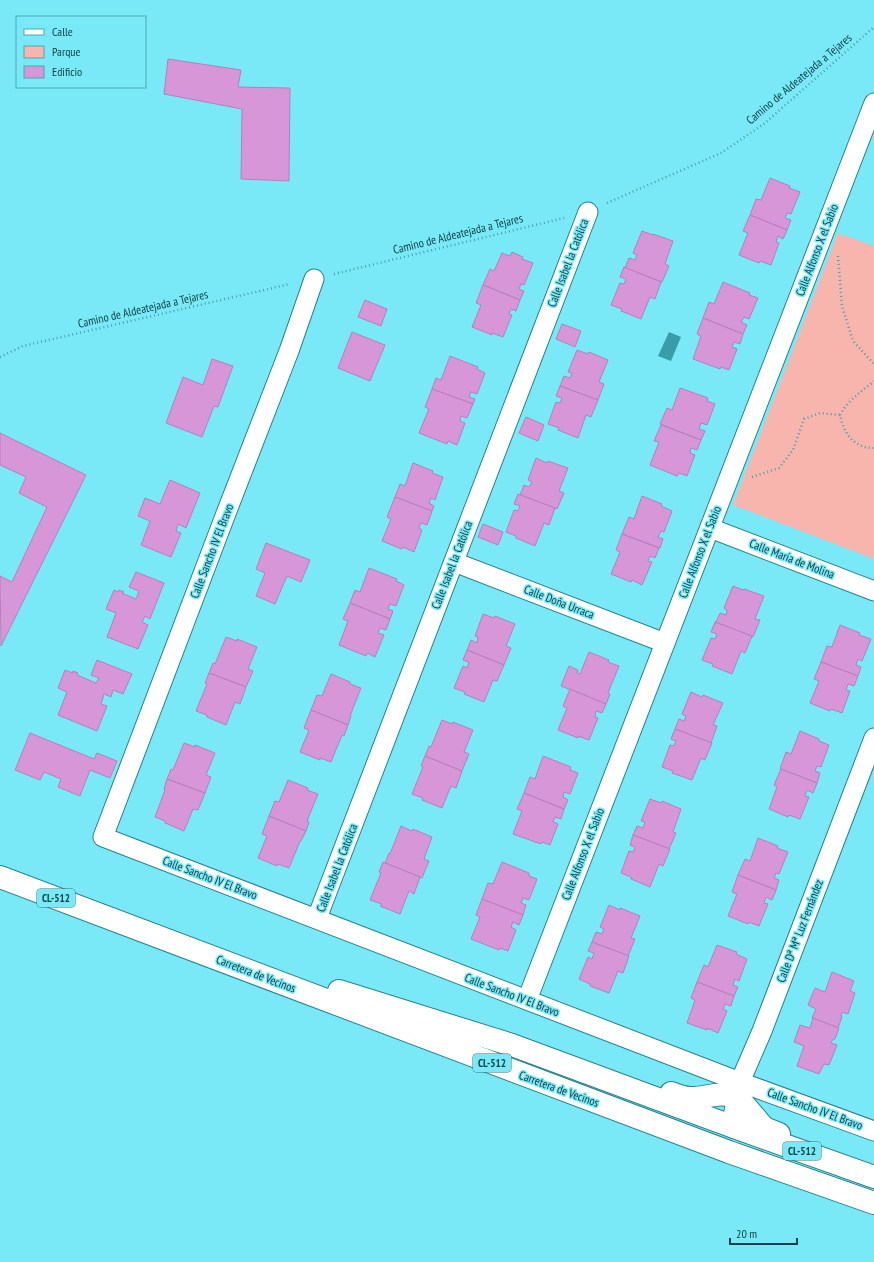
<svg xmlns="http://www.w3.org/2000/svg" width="874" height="1262" font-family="'PT Sans Narrow',sans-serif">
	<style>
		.green { fill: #f7b5ae }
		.water { fill: #389da9 }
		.building { fill: #d696d8; stroke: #b77fb9 }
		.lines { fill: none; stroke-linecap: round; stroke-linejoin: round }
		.minor-casing { stroke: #27828c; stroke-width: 21 }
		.primary-casing { stroke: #27828c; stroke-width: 24 }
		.path { stroke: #4ba0aa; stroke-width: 2.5; stroke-dasharray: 1 3; stroke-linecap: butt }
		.minor { stroke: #fff; stroke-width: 19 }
		.primary { stroke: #fff; stroke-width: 22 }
		.labels { text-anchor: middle; stroke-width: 3; stroke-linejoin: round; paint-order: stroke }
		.shield { fill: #79e9f7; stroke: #30757c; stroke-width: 1 }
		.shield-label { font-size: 11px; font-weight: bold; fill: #114348 }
		.street-label { font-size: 12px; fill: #114348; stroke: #79e9f7 }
	</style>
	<rect width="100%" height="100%" fill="#79e9f7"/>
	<path class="green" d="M838,233L874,246V559L733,505Z"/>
	<path class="water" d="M669,332L681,337L671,361L658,356Z"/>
	<g class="building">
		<path d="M168,59L241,70L238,87L290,88L289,181L241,179L242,109L164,94Z"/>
		<path d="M770,178L790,186L789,188L800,192L791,214L787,213L785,218L791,220L787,230L750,215L756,199L761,200Z"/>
		<path d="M750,215L787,230L783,239L778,236L776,242L779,243L771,265L760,261L759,263L739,255L748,233L743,231Z"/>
		<path d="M642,231L653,235V234L673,241L665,264L669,266L662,282L625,268L629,258L635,260L637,255L633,253Z"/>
		<path d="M512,252L523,257L522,259L533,263L524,285L521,284L519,289L524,291L520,300L483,285L490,269L494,271L502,253L510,256Z"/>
		<path d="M624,267L661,282L655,299L650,297L641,319L621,311L622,309L611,305L620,283L624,284L626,279L620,277Z"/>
		<path d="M723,282L750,293L749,295L758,298L749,319L744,317L741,322L747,325L743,334L703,318L709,302L714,304Z"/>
		<path d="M483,285L520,300L516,311L511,309L509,314L512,315L503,337L492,333V335L472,327L481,305L476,303Z"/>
		<path d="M365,300L387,309L381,326L358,317Z"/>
		<path d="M703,318L743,334L740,344L734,342L732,347L737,349L729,370L721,367L720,369L693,359L701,336L697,334Z"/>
		<path d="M562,324L581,331L575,347L556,339Z"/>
		<path d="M352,332L385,345L370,381L338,368Z"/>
		<path d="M577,350L588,354L589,352L608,360L599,382L604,384L598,400L560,386L564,376L570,378L572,373L568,372Z"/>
		<path d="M450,356L478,367L477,369L485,373L477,394L471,392L469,397L475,399L473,404L432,389L436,378L441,380Z"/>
		<path d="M212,359L233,366L218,407L214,406L202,437L166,423L183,377L203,385Z"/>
		<path d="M560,386L598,400L591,417L586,415L578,438L558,430L559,428L548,424L556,402L560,403L562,398L556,396Z"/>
		<path d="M680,388L708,398L707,401L715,404L707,425L701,423L699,429L705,431L701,440L660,424L667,408L672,410Z"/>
		<path d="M432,389L473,404L467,418L461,416L460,421L465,423L457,445L448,441L447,444L419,433L429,409L425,407Z"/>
		<path d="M526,417L544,425L538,441L519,433Z"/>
		<path d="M661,425L701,440L697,450L691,448L690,453L695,455L687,476L679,473L677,476L650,465L659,442L654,441Z"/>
		<path d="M0,433L86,475L1,646L0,576L12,582L47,507L19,493L26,477L0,465Z"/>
		<path d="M536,458L547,463L548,461L568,468L559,491L564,493L557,509L520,495L524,485L529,487L532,482L528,480Z"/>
		<path d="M413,463L433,471L432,473L443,477L435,500L431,498L429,503L434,506L432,511L395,497L400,484L405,486Z"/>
		<path d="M170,480L200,493L186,528L178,524L176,531L181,533L171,557L141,545L150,521L138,516L145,498L160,504Z"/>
		<path d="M518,494L555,508L549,525L544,523L535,546L516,538V536L506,532L514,510L518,511L520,506L514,504Z"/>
		<path d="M642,496L662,504L661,506L672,511L664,532L661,531L658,537L663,539L660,548L622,534L629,517L634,519Z"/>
		<path d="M395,497L432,511L427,525L421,523L419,528L422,530L414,552L403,547L402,549L382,541L391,519L387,517Z"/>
		<path d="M483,524L503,532L498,545L478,537Z"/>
		<path d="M622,534L659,548L655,558L650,556L648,561L652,562L642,585L632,580L631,582L611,574L620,552L616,550Z"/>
		<path d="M266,543L310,560L301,582L287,576L275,604L256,596L265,573L256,569Z"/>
		<path d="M369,568L397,579L396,581L404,585L396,606L390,604L388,609L393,611L390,619L350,603L355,590L360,592Z"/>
		<path d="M136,572L164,583L150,619L145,616L142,622L148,625L138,649L107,637L116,613L106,609L114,590L118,592L119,590L124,592L122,594H124L136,599L139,591L129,587Z"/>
		<path d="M733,586L743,590L744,589L764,596L755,619L760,620L753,637L715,622H716L720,613L726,615L727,610L724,608Z"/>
		<path d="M350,603L390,619L386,630L380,628L378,633L384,635L375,657L367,653L366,656L339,645L348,621L343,619Z"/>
		<path d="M483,614L494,618L495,616L515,624L506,646L511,648L504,665L467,650L471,640L477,643L478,637L475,636Z"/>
		<path d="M715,622L752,636L745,653L741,651L732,674L712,666L713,664L702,660L711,638L715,639L717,634L711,632Z"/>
		<path d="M840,625L860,633L859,635L871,639L862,661L858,659L856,665L861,667L858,676L821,662L827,646L832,647Z"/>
		<path d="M226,637L237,641V639L257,647L248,669L253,671L246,687L209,673L213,663L215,664Z"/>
		<path d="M467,650L504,665L497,681L493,680L484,702L464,694L465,692L454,688L463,666L467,668L469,662L463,660Z"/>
		<path d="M589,652L609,660L608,662L619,666L608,693L610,694L606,704L561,686L569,666L578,670L577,673L580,674Z"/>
		<path d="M97,660L132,674L123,694L113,690L111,697L104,694L101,704L107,706L97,731L58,715L67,692L58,688L65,670L73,673V671L78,673L77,675L96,683L99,678L91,675Z"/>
		<path d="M821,662L858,676L854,686L848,684L846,690L850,691L842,713L831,709L830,711L810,703L819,681L814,679Z"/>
		<path d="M209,673L246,687L240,704L235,702L226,725L207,717V715L196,711L207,684L205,683Z"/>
		<path d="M331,674L350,682V684L361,688L350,716H351L348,725L311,710L317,695L322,696Z"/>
		<path d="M570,689L606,704L602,713L596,711L595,717L598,718L589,740L578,736V738L558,730L567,708L563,706Z"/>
		<path d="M691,692L702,697L703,695L723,703L713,725L717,726L711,743L675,729L679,719L684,721L686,716L682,714Z"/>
		<path d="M311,710L348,725L344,736L342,735L331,762L320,758V760L300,752L309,730L304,728Z"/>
		<path d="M442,720L452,724L453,722L473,730L464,752L469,754L462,771L425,756L429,746L431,747Z"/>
		<path d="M675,729L712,743L705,760L701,758L692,780L672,773L673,771L662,767L670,745L674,746L676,741L671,739Z"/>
		<path d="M800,731L819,739V741L829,745L821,767L817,766L815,771L820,773L817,783L780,769L786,752L791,754Z"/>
		<path d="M30,733L94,759L97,753L117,761L110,778L90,770L80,796L58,787L61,779L44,772L40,780L15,770Z"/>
		<path d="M184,743L195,747V745L215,753L206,775L211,777L205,793L167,779L171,769L173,770Z"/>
		<path d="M425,756L462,771L456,788L451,786L442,808L422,800L423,798L412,794L423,767L421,766Z"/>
		<path d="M543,756L571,767L570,770L578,773L570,794L564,792L563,797L568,800L564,809L524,793L530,777L535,779Z"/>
		<path d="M781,769L817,783L813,793L807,790L805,796L809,797L800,819L789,815L788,817L769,809L777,787L774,785Z"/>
		<path d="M167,779L205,793L198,810L193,809L184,831L165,823V821L155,817L165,790L164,789Z"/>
		<path d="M288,780L308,788L307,790L318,794L307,821L309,822L306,831L269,816L275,801L279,802Z"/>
		<path d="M524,793L564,809L561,819L555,817L553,822L558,824L550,845L542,842L541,844L513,834L522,811L517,809Z"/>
		<path d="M650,799L661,803L662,801L681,809L673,832L676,833L669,849L633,835L637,826L643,828L645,822L641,821Z"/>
		<path d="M269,816L306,831L301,841H300L289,868L278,864L277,866L258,858L267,836L262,834Z"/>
		<path d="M401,826L412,831L413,829L432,837L424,859L429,861L422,878L385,863L389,853L390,854Z"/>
		<path d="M633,835L670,849L663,866L659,864L650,887L631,879V877L621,873L629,851L633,852L635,847L630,845Z"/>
		<path d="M758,838L778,846L777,848L788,852L779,874L776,873L774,878L779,880L776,890L738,875L745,859L750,861Z"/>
		<path d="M383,862L420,877L414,894L409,891L400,914L380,906L382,904L370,900L381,873L379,872Z"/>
		<path d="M502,862L529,873V876L537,879L529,900L523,898L521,903L526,905L523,915L482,899L488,883L493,884Z"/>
		<path d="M738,875L776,890L772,900L766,897L764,903L768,904L759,926L749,922L748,924L728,916L737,894L732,892Z"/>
		<path d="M482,899L523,915L519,925L513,922L511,927L516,930L508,951L500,948L499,950L471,939L480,917L476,915Z"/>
		<path d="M609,905L620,910V908L640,916L631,938L635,939L628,956L592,942L596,932L602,934L604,929L600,927Z"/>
		<path d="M592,942L629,956L623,973L618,971L609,993L590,986V984L579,979L588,957L592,959L594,953L588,951Z"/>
		<path d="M717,945L737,952L736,954L747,959L739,981L735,979L733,985L738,987L734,996L697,982L704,965L708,967Z"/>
		<path d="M832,972L854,981L850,991L855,993L848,1014L842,1012L841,1016L842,1017L838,1028L812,1018L816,1009L808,1005L815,988L825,992Z"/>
		<path d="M697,982L734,996L731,1006L725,1004L723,1009L727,1011L718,1033L707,1028V1030L687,1023L695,1000L691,998Z"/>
		<path d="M813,1018L839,1028L835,1039H833L831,1043L837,1045L829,1065L824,1064L819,1074L797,1066L804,1046L794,1042L800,1025L810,1028Z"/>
	</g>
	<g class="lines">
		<g class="minor-casing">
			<g id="minor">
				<path d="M314,279L289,351L225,516L103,837L740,1082L874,1131"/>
				<path d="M710,528L874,591"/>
				<path d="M454,562L665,643"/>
				<path d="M317,918L588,212"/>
				<path d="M527,1000L874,103"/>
				<path d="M731,1126L740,1082L762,1031L874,738"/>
			</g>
		</g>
		<g class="primary-casing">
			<g id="primary">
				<path d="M0,877L729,1152L874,1203"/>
				<path d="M339,991L512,1045L731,1126L874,1177"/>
				<path d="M671,1093C691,1101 695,1098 715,1095C722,1094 730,1095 737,1096L764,1128L779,1134"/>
			</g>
		</g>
		<g class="path">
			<path d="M607,203L721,153L765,123L874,27"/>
			<path d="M838,256L842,306L853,341L874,364"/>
			<path d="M334,274L564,218"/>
			<path d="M0,357L23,346L290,284"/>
			<path d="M840,415C848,400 861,392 874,381"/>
			<path d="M752,477L779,468L793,450L804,419L820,413L840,415C844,434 854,448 874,448"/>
		</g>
		<use href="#minor" class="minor"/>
		<use href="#primary" class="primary"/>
	</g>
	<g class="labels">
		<g class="shield">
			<rect x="37" y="889" width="38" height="18" rx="3"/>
			<rect x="473" y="1054" width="38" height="18" rx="3"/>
			<rect x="783" y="1142" width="38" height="18" rx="3"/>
		</g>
		<g class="shield-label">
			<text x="56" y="902">CL-512</text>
			<text x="492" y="1067">CL-512</text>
			<text x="802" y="1155">CL-512</text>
		</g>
		<g class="street-label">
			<text transform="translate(799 79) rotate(-40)" y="4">Camino de Aldeatejada a Tejares</text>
			<text transform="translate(458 234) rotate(-14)" y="4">Camino de Aldeatejada a Tejares</text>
			<text transform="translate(817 250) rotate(-69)" y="4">Calle Alfonso X el Sabio</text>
			<text transform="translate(568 263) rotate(-69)" y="4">Calle Isabel la Católica</text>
			<text transform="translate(143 309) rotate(-13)" y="4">Camino de Aldeatejada a Tejares</text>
			<text transform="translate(212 551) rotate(-69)" y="4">Calle Sancho IV El Bravo</text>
			<text transform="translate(700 552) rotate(-69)" y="4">Calle Alfonso X el Sabio</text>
			<text transform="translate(792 559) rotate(21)" y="4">Calle María de Molina</text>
			<text transform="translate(452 565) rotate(-69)" y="4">Calle Isabel la Católica</text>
			<text transform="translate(559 602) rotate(21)" y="4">Calle Doña Urraca</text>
			<text transform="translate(583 854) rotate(-69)" y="4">Calle Alfonso X el Sabio</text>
			<text transform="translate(337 868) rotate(-69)" y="4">Calle Isabel la Católica</text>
			<text transform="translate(210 878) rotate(21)" y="4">Calle Sancho IV El Bravo</text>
			<text transform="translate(800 931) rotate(-69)" y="4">Calle Dª Mª Luz Fernández</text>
			<text transform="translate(256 974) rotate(21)" y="4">Carretera de Vecinos</text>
			<text transform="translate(512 995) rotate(21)" y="4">Calle Sancho IV El Bravo</text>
			<text transform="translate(559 1089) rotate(20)" y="4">Carretera de Vecinos</text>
			<text transform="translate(815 1109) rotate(20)" y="4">Calle Sancho IV El Bravo</text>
		</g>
	</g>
	<rect x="16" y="16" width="130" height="72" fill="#79e9f7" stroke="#4fa7b1"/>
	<rect x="24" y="29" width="20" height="6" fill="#ffffff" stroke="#4fa7b1"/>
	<text x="52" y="36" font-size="12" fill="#114348">Calle</text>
	<rect x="24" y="46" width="20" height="12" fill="#f7b5ae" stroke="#4fa7b1"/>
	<text x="52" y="56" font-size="12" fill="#114348">Parque</text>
	<rect x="24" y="66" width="20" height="12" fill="#d696d8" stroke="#4fa7b1"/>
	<text x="52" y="76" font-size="12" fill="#114348">Edificio</text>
	<path d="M730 1238v6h67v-6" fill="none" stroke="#114348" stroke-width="2"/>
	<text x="736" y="1238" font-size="12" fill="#114348" stroke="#79e9f7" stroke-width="3" paint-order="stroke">20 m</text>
</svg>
